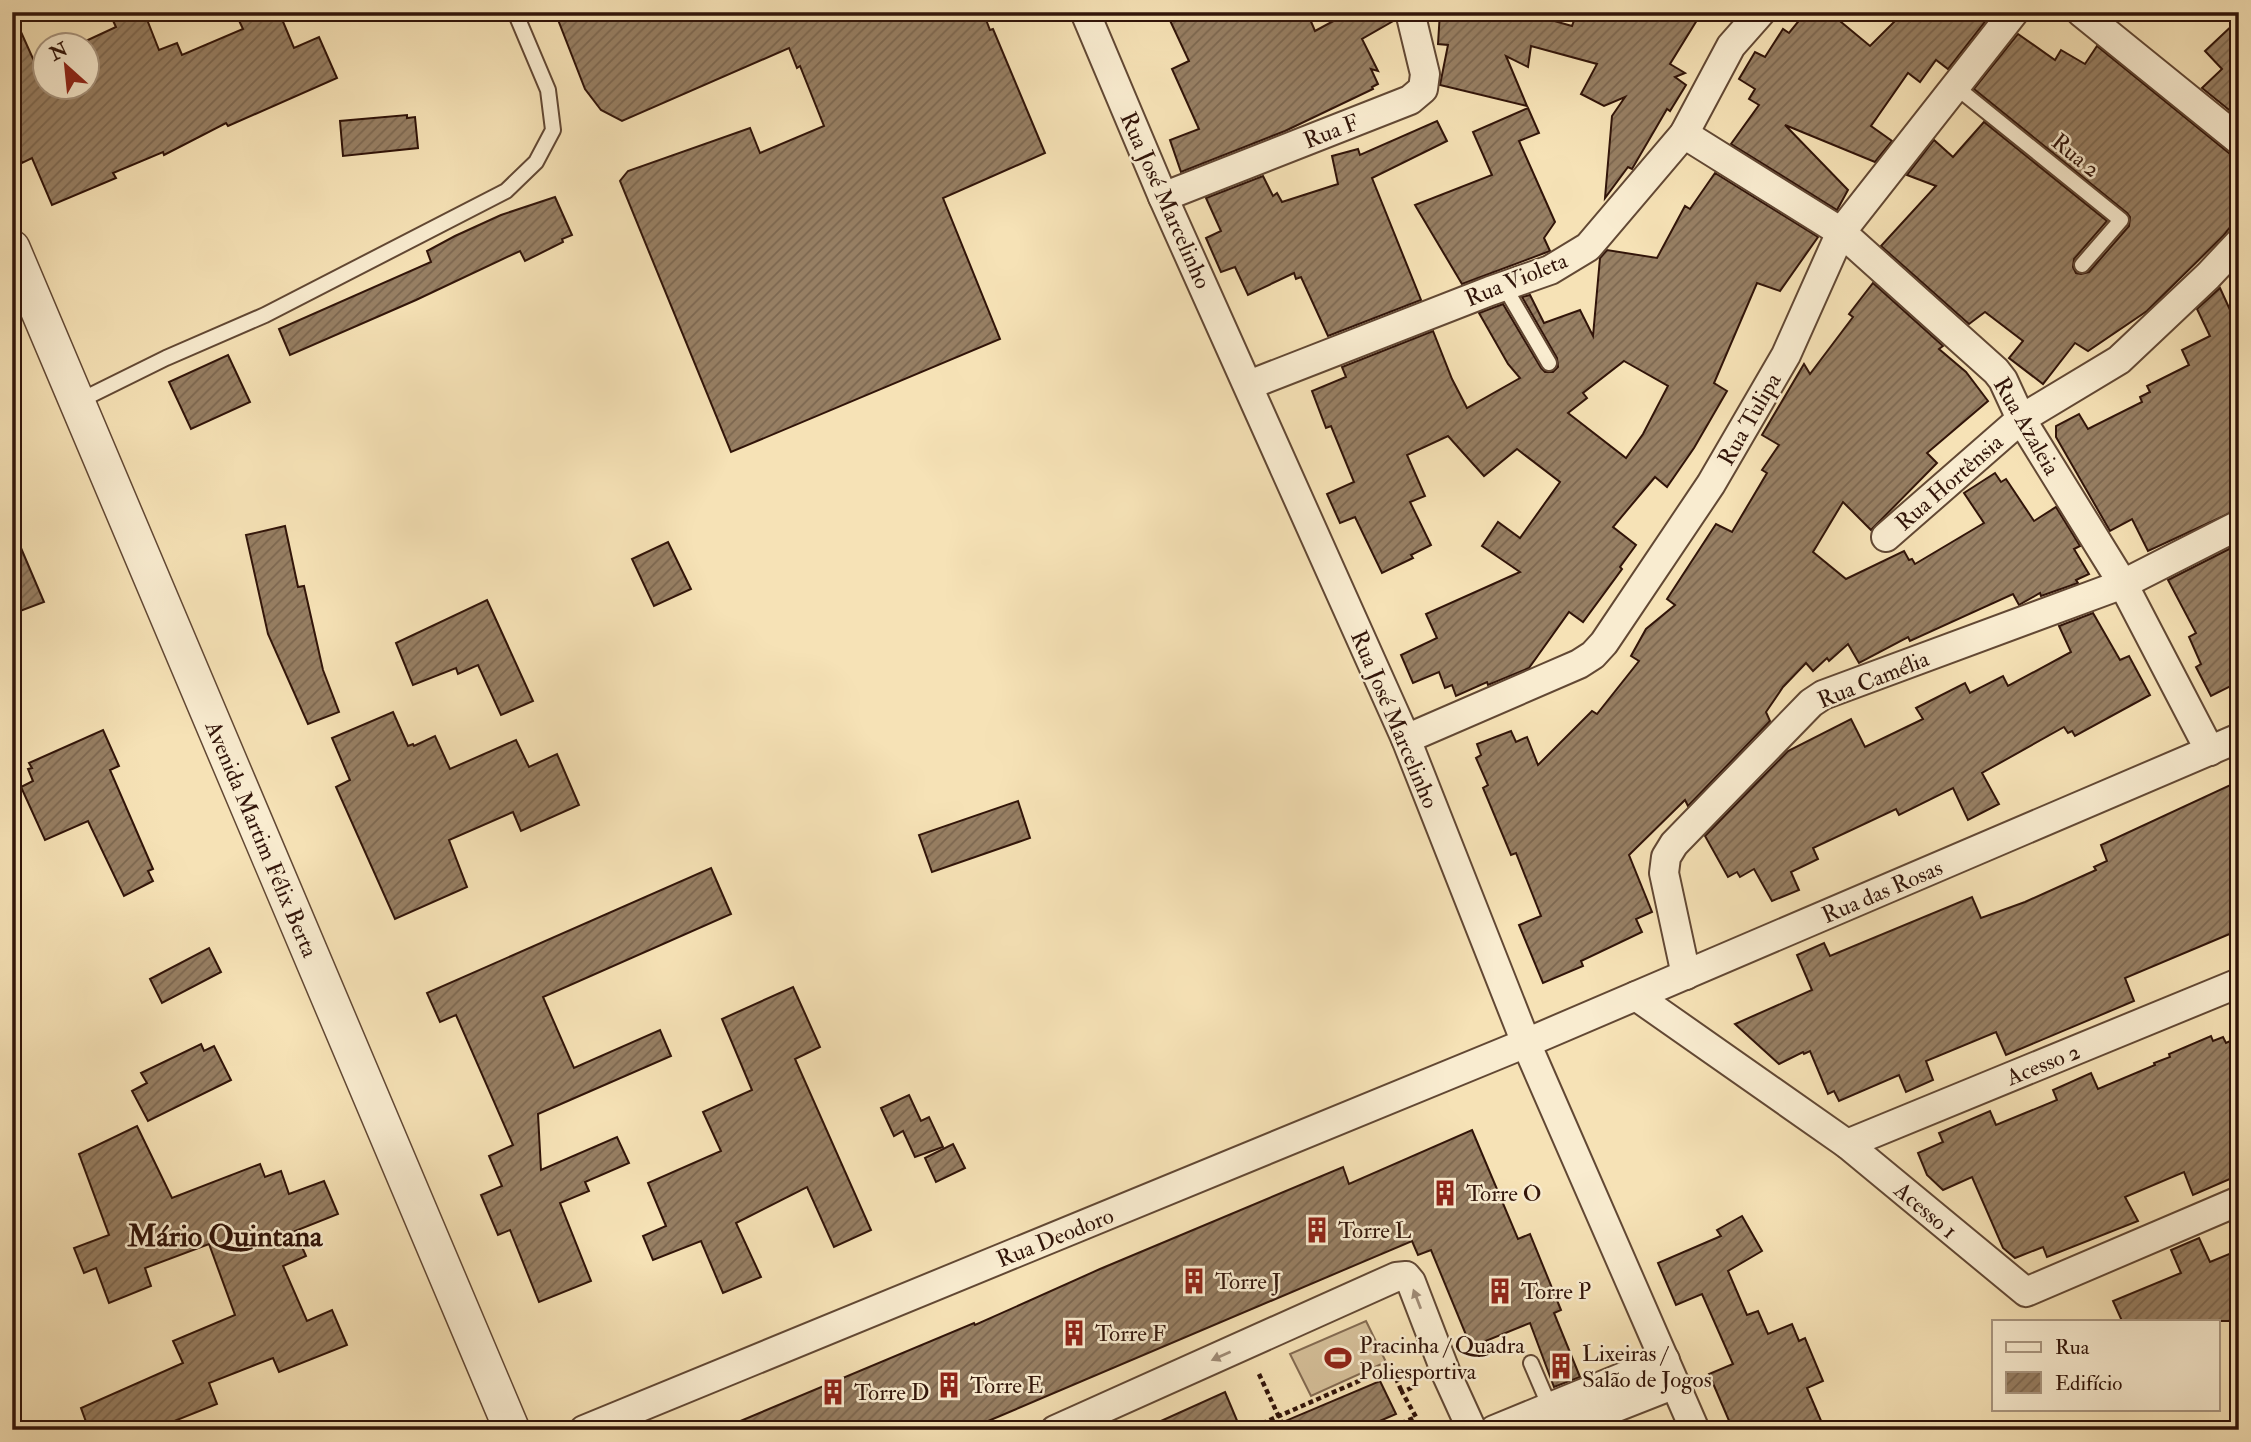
<svg xmlns="http://www.w3.org/2000/svg" width="2251" height="1442" font-family="'IM FELL Double Pica',serif">
	<style>
		.pitch { fill: #d5bf99; stroke: #836a51; stroke-width: 2 }
		.building { fill: url(#building-hatch); stroke: #311409; stroke-width: 2; fill-rule: evenodd }
		.lines { fill: none; stroke-linecap: round; stroke-linejoin: round }
		.service-casing { stroke: #624834; stroke-width: 18 }
		.minor-casing { stroke: #624834; stroke-width: 32 }
		.tertiary-casing { stroke: #624834; stroke-width: 38 }
		.path { stroke: #311409; stroke-width: 4.5; stroke-dasharray: 5 3.5; stroke-linecap: butt }
		.service { stroke: #f9ecd0; stroke-width: 14 }
		.minor { stroke: #f9ecd0; stroke-width: 28 }
		.tertiary { stroke: #f9ecd0; stroke-width: 35 }
		.oneway { fill: #9f8b76 }
		.labels { text-anchor: middle; stroke-width: 5; stroke-linejoin: round; paint-order: stroke }
		.street-label { font-size: 23px; fill: #311409; stroke: #f9ecd0 }
		.poi-label { font-size: 23px; fill: #311409; stroke: #f9ecd0; text-anchor: start }
		.district-label { font-size: 30px; font-weight: bold; fill: #311409; stroke: #f9ecd0 }
	</style>
	<defs>
		<pattern id="building-hatch" width="6" height="6" patternUnits="userSpaceOnUse" patternTransform="scale(1.75)"><rect width="6" height="6" fill="#977f63"/><path d="M-1 1l2-2M0 6l6-6M5 7l2-2" fill="none" stroke="#7c6750"/></pattern>
	</defs>
	<rect width="100%" height="100%" fill="#f6e2b6"/>
	<filter id="stains"><feTurbulence type="fractalNoise" baseFrequency=".00286" numOctaves="4"/><feColorMatrix values="0 0 0 0 .2 0 0 0 0 .09 0 0 0 0 .02 0 0 0 .5 -.17"/></filter>
	<radialGradient id="worn" r=".72"><stop offset=".6" stop-color="#630" stop-opacity="0"/><stop offset="1" stop-color="#630" stop-opacity=".3"/></radialGradient>
	<path class="pitch" d="M1366,1321L1386,1362L1311,1396L1290,1354Z"/>
	<g class="building">
		<path d="M12,12L34,61L46,56V88H88V46H75L116,27L109,12H144L159,50L177,43L182,55L243,29L235,12H279L294,48L319,37L337,78L228,126L226,123L164,155L163,152L113,173L116,178L52,205L32,158L22,163L12,139Z"/>
		<path d="M555,12H983L990,30L993,29L1045,153L943,198L1000,339L731,452L620,181L628,171L750,128L760,153L824,126L800,66L797,68L789,48L622,121L601,110L585,89Z"/>
		<path d="M1166,12H1307L1315,31L1350,12H1394L1395,20L1362,39L1378,71L1371,69L1378,84L1372,87L1373,89L1285,131L1181,172L1170,140L1199,129L1172,69L1189,61Z"/>
		<path d="M1440,12H1522L1572,26L1577,12H1702L1670,64L1685,73L1675,77L1686,85L1670,111L1667,109L1632,169L1628,167L1605,198L1612,116L1625,97L1604,106L1581,94L1597,64L1531,46L1528,67L1506,56L1527,106L1440,85L1448,45L1438,44Z"/>
		<path d="M1806,12H1829L1870,46L1904,12H1989L1991,14L1948,69L1936,60L1920,82L1908,73L1871,126L1892,141L1875,162L1785,125L1848,190L1837,210L1731,144L1759,105L1749,99L1755,89L1739,79L1755,52L1765,57L1783,29L1789,33Z"/>
		<path d="M2239,19V118L2202,88L2222,69L2205,51Z"/>
		<path d="M2018,34L2055,60L2061,50L2085,64L2097,46L2229,153L2239,156V216L2223,236L2147,311L2088,351L2075,343L2043,384L2009,358L2023,341L1985,312L1969,324L1881,246L1936,186L1907,175L1934,140L1953,157L1984,122L2107,221L2074,259L2073,267L2076,273L2081,274L2089,272L2129,226L2130,217L2127,213L1974,89Z"/>
		<path d="M1528,108L1539,133L1519,141L1555,222L1544,238L1550,251L1462,284L1415,205L1492,175L1473,132Z"/>
		<path d="M407,115V118L415,117L418,148L343,156L340,121Z"/>
		<path d="M1437,121L1447,141L1372,178L1421,300L1328,336L1301,277L1296,279L1294,273L1248,295L1235,267L1221,272L1206,238L1221,231L1206,198L1263,176L1273,196L1277,193L1282,202L1338,184L1332,156L1358,149L1360,155Z"/>
		<path d="M1715,173L1818,237L1780,291L1757,283L1714,383L1727,391L1694,448L1667,487L1655,477L1613,527L1636,545L1620,567L1622,569L1583,622L1569,612L1529,668L1488,685L1487,682L1456,696L1452,685L1445,688L1439,672L1413,683L1401,655L1437,638L1426,614L1520,572L1482,546L1498,522L1520,538L1560,482L1517,449L1484,476L1448,436L1407,455L1425,496L1410,502L1431,545L1411,555L1413,558L1382,573L1355,517L1340,523L1327,494L1354,482L1331,426L1326,428L1312,391L1346,377L1342,367L1433,331L1452,379L1467,408L1520,378L1508,364L1479,313L1503,304L1541,368L1545,372H1553L1558,367L1557,358L1522,297L1530,295L1544,323L1580,310L1593,336L1600,258L1607,250L1657,258L1685,206L1690,209ZM1624,361L1668,386L1643,434L1626,458L1568,413L1587,398L1583,393Z"/>
		<path d="M555,197L572,235L562,239L563,242L525,261L520,251L416,300L290,355L279,329L431,262L427,251L455,236L501,215Z"/>
		<path d="M1873,283L1943,346L1939,349L1966,372L1988,401L1927,453L1937,463L1871,530L1843,502L1813,552L1846,579L1904,551L1909,560L1912,559L1915,564L1984,523L1964,493L1995,473L2001,482L2006,479L2034,521L2056,507L2080,546L2074,549L2089,574L2076,580L2078,583L2041,596L2040,593L2019,605L2013,594L1910,641L1908,637L1859,663L1848,644L1829,661L1827,658L1813,671L1806,663L1783,687L1766,712L1770,721L1688,806L1685,800L1629,855L1652,912L1636,919L1642,932L1581,961L1583,966L1543,983L1519,925L1541,916L1516,853L1511,855L1483,788L1488,785L1476,758L1481,755L1477,744L1511,731L1516,742L1527,737L1538,765L1592,711L1597,714L1639,661L1631,656L1646,629L1675,605L1667,599L1716,524L1732,532L1767,473L1762,470L1779,445L1762,435L1804,364L1810,374L1853,317L1849,314Z"/>
		<path d="M2220,288L2236,323L2239,322V509L2148,551L2132,519L2110,531L2056,437V426L2079,414L2088,429L2142,402L2140,397L2150,392L2147,386L2189,365L2182,350L2210,336L2197,309Z"/>
		<path d="M228,355L250,402L191,429L169,382Z"/>
		<path d="M285,526L298,587L304,586L323,670L339,712L308,724L268,634L246,535Z"/>
		<path d="M12,527L44,602L12,614Z"/>
		<path d="M668,542L691,589L654,606L632,559Z"/>
		<path d="M2239,544V682L2211,696L2196,667L2201,664L2189,637L2196,633L2168,580Z"/>
		<path d="M487,600L533,701L501,715L478,665L458,674L456,668L413,685L396,643Z"/>
		<path d="M2093,613L2120,660L2129,656L2150,695L2075,736L2072,731L2068,733L2064,727L1982,773L1999,804L1968,820L1953,788L1899,815L1896,809L1813,848L1818,859L1791,872L1799,890L1772,901L1754,869L1740,877L1737,872L1728,877L1705,836L1788,751L1851,719L1865,747L1923,719L1916,708L1965,683L1970,693L2003,676L2008,686L2071,652L2059,626Z"/>
		<path d="M393,712L408,746L413,744L414,746L435,736L450,769L516,740L529,767L557,754L579,805L521,831L513,812L449,840L467,887L395,919L336,787L350,780L332,738Z"/>
		<path d="M103,730L119,766L110,770L153,869L148,871L153,881L124,896L88,821L45,840L21,787L33,781L28,769L32,768L29,763Z"/>
		<path d="M2239,781V930L2125,978L2134,1001L2006,1055L1996,1032L1926,1061L1933,1080L1906,1092L1899,1075L1839,1101L1834,1091L1828,1094L1810,1051L1804,1054L1803,1052L1779,1064L1735,1024L1812,990L1797,955L1824,943L1830,956L1972,897L1981,918L2025,902L2096,870L2094,867L2107,861L2101,845Z"/>
		<path d="M1018,801L1030,838L932,872L919,835Z"/>
		<path d="M711,868L731,914L543,997L574,1068L660,1030L671,1056L538,1114L541,1170L617,1137L629,1163L585,1182L589,1191L560,1203L591,1281L539,1302L510,1230L498,1235L481,1195L502,1186L489,1156L513,1145L456,1015L440,1022L427,993Z"/>
		<path d="M209,948L221,972L162,1003L150,979Z"/>
		<path d="M793,987L820,1047L795,1059L871,1230L834,1247L807,1187L736,1223L761,1277L723,1293L701,1241L653,1260L643,1236L666,1226L648,1183L721,1151L703,1112L752,1090L722,1019Z"/>
		<path d="M2211,1036L2213,1041L2223,1037L2226,1043L2239,1037V1175L2193,1195L2184,1172L2125,1197L2138,1221L2047,1257L2043,1247L2015,1258L2003,1248L1972,1177L1943,1190L1927,1175L1918,1153L1943,1142L1939,1133L1990,1111L1996,1125L2057,1100L2053,1090L2091,1073L2098,1089L2155,1065L2154,1063L2170,1057L2169,1054Z"/>
		<path d="M201,1044L204,1051L214,1046L231,1080L148,1121L132,1091L147,1083L141,1073Z"/>
		<path d="M909,1095L921,1121L929,1117L943,1147L915,1157L903,1131L894,1136L881,1108Z"/>
		<path d="M137,1126L172,1198L260,1164L265,1177L281,1171L289,1194L324,1181L338,1214L295,1231L306,1256L283,1266L307,1321L332,1310L347,1345L279,1372L273,1358L209,1383L217,1404L152,1430H89L81,1408L183,1363L173,1341L235,1315L209,1244L145,1268L151,1286L109,1303L96,1268L84,1273L74,1248L109,1235L79,1154Z"/>
		<path d="M1472,1130L1518,1239L1530,1234L1561,1310L1554,1313L1580,1377L1554,1387L1530,1323L1471,1347L1431,1250L1418,1255L1412,1241L967,1430H719L974,1323L975,1325L1100,1269L1343,1167L1349,1184Z"/>
		<path d="M953,1144L965,1168L936,1182L925,1158Z"/>
		<path d="M1742,1216L1762,1251L1728,1271L1747,1315L1758,1311L1768,1334L1792,1324L1799,1341L1805,1338L1823,1381L1807,1388L1825,1430H1733L1709,1374L1733,1364L1702,1294L1676,1305L1658,1263L1721,1236L1717,1230Z"/>
		<path d="M2199,1238L2210,1262L2239,1250V1321H2122L2113,1301L2181,1273L2171,1250Z"/>
		<path d="M1380,1381L1396,1414L1359,1430H1264Z"/>
		<path d="M1225,1392L1241,1430H1141Z"/>
	</g>
	<g class="lines">
		<g class="service-casing">
			<g id="service">
				<path d="M1956,87L2121,220L2082,265"/>
				<path d="M1504,286L1549,363"/>
				<path d="M77,402L166,358L265,315L506,191L536,162L553,130L548,90L515,12"/>
				<path d="M1531,1363L1552,1412"/>
			</g>
		</g>
		<g class="minor-casing">
			<g id="minor">
				<path d="M1085,12L1163,197L1406,739L1526,1043L1695,1430"/>
				<path d="M2081,12L2239,140"/>
				<path d="M1684,134L1841,232L1996,371L2003,380L2021,419L2123,584L2210,751"/>
				<path d="M1163,197L1410,100L1423,89L1425,74L1410,12"/>
				<path d="M1249,385L1490,291L1550,270L1588,247L1684,134L1731,46L1761,12"/>
				<path d="M1886,537L2021,419L2119,360L2208,276L2239,243"/>
				<path d="M1406,739L1579,664L1593,655L1604,643L1711,484L1786,355L1841,232L2014,12"/>
				<path d="M1686,975L1664,873L1666,857L1674,844L1811,703L1823,695L2123,584L2239,525"/>
				<path d="M1636,996L1847,1144L2026,1292L2239,1201"/>
				<path d="M1847,1144L2239,983"/>
				<path d="M584,1430L1526,1043L2239,738"/>
				<path d="M1055,1430L1396,1277L1406,1276L1411,1282L1446,1373L1472,1430"/>
				<path d="M1494,1430L1665,1360"/>
				<path d="M1558,1430L1675,1384"/>
			</g>
		</g>
		<g class="tertiary-casing">
			<path id="tertiary" d="M12,248L512,1430"/>
		</g>
		<g class="path">
			<path d="M1259,1374L1285,1430"/>
			<path d="M1254,1427L1391,1367L1402,1392"/>
			<path d="M1385,1430L1416,1417L1402,1392L1418,1385"/>
		</g>
		<use href="#service" class="service"/>
		<use href="#minor" class="minor"/>
		<use href="#tertiary" class="tertiary"/>
	</g>
	<defs><path id="oneway-solid" d="M-6-.8H1V-3.2L6.5 0L1 3.2V.8H-6Z" transform="scale(1.75)"/></defs>
	<g class="oneway">
		<use href="#oneway-solid" transform="translate(1417 1299) rotate(-111)"/>
		<use href="#oneway-solid" transform="translate(1221 1356) rotate(156)"/>
	</g>
	<defs>
		<g id="building-bare" transform="scale(2.1)"><path d="M-4-6H4V6H1V3H-1V6H-4ZM-2.5-4.3h1.7v1.8h-1.7ZM.8-4.3h1.7v1.8H.8ZM-2.5-1h1.7V.8h-1.7ZM.8-1h1.7V.8H.8Z" fill="#8f2418" stroke="#f9ecd0" stroke-width="2.5" paint-order="stroke"/></g>
		<g id="stadium-bare" transform="scale(2.1)"><path d="M0-5a6.5 5 0 1 0 0 10a6.5 5 0 1 0 0-10ZM-3.5-1.8h7v3.6h-7Z" fill="#8f2418" stroke="#f9ecd0" stroke-width="2.5" paint-order="stroke"/></g>
	</defs>
	<g fill-rule="evenodd">
		<use href="#building-bare" x="1445" y="1193"/>
		<use href="#building-bare" x="1317" y="1230"/>
		<use href="#building-bare" x="1194" y="1281"/>
		<use href="#building-bare" x="1500" y="1291"/>
		<use href="#building-bare" x="1074" y="1333"/>
		<use href="#stadium-bare" x="1338" y="1358"/>
		<use href="#building-bare" x="1561" y="1366"/>
		<use href="#building-bare" x="949" y="1385"/>
		<use href="#building-bare" x="833" y="1392"/>
	</g>
	<g class="labels">
		<g class="street-label">
			<text transform="translate(1331 131) rotate(-21)" y="8">Rua F</text>
			<text transform="translate(2076 155) rotate(39)" y="8">Rua 2</text>
			<text transform="translate(1166 200) rotate(66)" y="8">Rua José Marcelinho</text>
			<text transform="translate(1516 279) rotate(-22)" y="8">Rua Violeta</text>
			<text transform="translate(1749 419) rotate(-60)" y="8">Rua Tulipa</text>
			<text transform="translate(2027 426) rotate(60)" y="8">Rua Azaleia</text>
			<text transform="translate(1949 482) rotate(-41)" y="8">Rua Hortênsia</text>
			<text transform="translate(1873 679) rotate(-22)" y="8">Rua Camélia</text>
			<text transform="translate(1395 719) rotate(67)" y="8">Rua José Marcelinho</text>
			<text transform="translate(262 839) rotate(67)" y="8">Avenida Martim Félix Berta</text>
			<text transform="translate(1882 891) rotate(-23)" y="8">Rua das Rosas</text>
			<text transform="translate(2043 1064) rotate(-22)" y="8">Acesso 2</text>
			<text transform="translate(1926 1210) rotate(40)" y="8">Acesso 1</text>
			<text transform="translate(1055 1237) rotate(-22)" y="8">Rua Deodoro</text>
		</g>
		<g class="poi-label">
			<text x="1466" y="1201">Torre O</text>
			<text x="1338" y="1238">Torre L</text>
			<text x="1215" y="1289">Torre J</text>
			<text x="1521" y="1299">Torre P</text>
			<text x="1095" y="1341">Torre F</text>
			<text x="1359" y="1353">Pracinha / Quadra<tspan x="1359" dy="26">Poliesportiva</tspan></text>
			<text x="1582" y="1361">Lixeiras /<tspan x="1582" dy="26">Salão de Jogos</tspan></text>
			<text x="970" y="1393">Torre E</text>
			<text x="854" y="1400">Torre D</text>
		</g>
		<g class="district-label">
			<text x="225" y="1246">Mário Quintana</text>
		</g>
	</g>
	<rect width="2251" height="1442" fill="none" stroke="#f6e2b6" stroke-width="42"/>
	<rect x="14" y="14" width="2223" height="1414" fill="none" stroke="#311409" stroke-width="3.5"/>
	<rect x="21" y="21" width="2209" height="1400" fill="none" stroke="#311409" stroke-width="2"/>
	<rect x="1992" y="1320" width="228" height="91" fill="#f9ecd0" stroke="#a99680" stroke-width="2"/>
	<rect x="2006" y="1342" width="35" height="10" fill="#f9ecd0" stroke="#a99680" stroke-width="2"/>
	<text x="2055" y="1354" font-size="21" fill="#311409">Rua</text>
	<rect x="2006" y="1372" width="35" height="21" fill="url(#building-hatch)" stroke="#a99680" stroke-width="2"/>
	<text x="2055" y="1390" font-size="21" fill="#311409">Edifício</text>
	<g transform="translate(66 66) rotate(333)"><circle r="33" fill="#f9ecd0" stroke="#a99680" stroke-width="2"/>
	<path d="M0-5L12 26L0 18L-12 26Z" fill="#8f2418"/>
	<text y="-10" font-size="19" font-weight="bold" text-anchor="middle" fill="#311409">N</text>
	</g>
	<rect width="100%" height="100%" filter="url(#stains)"/>
	<rect width="100%" height="100%" fill="url(#worn)"/>
</svg>
